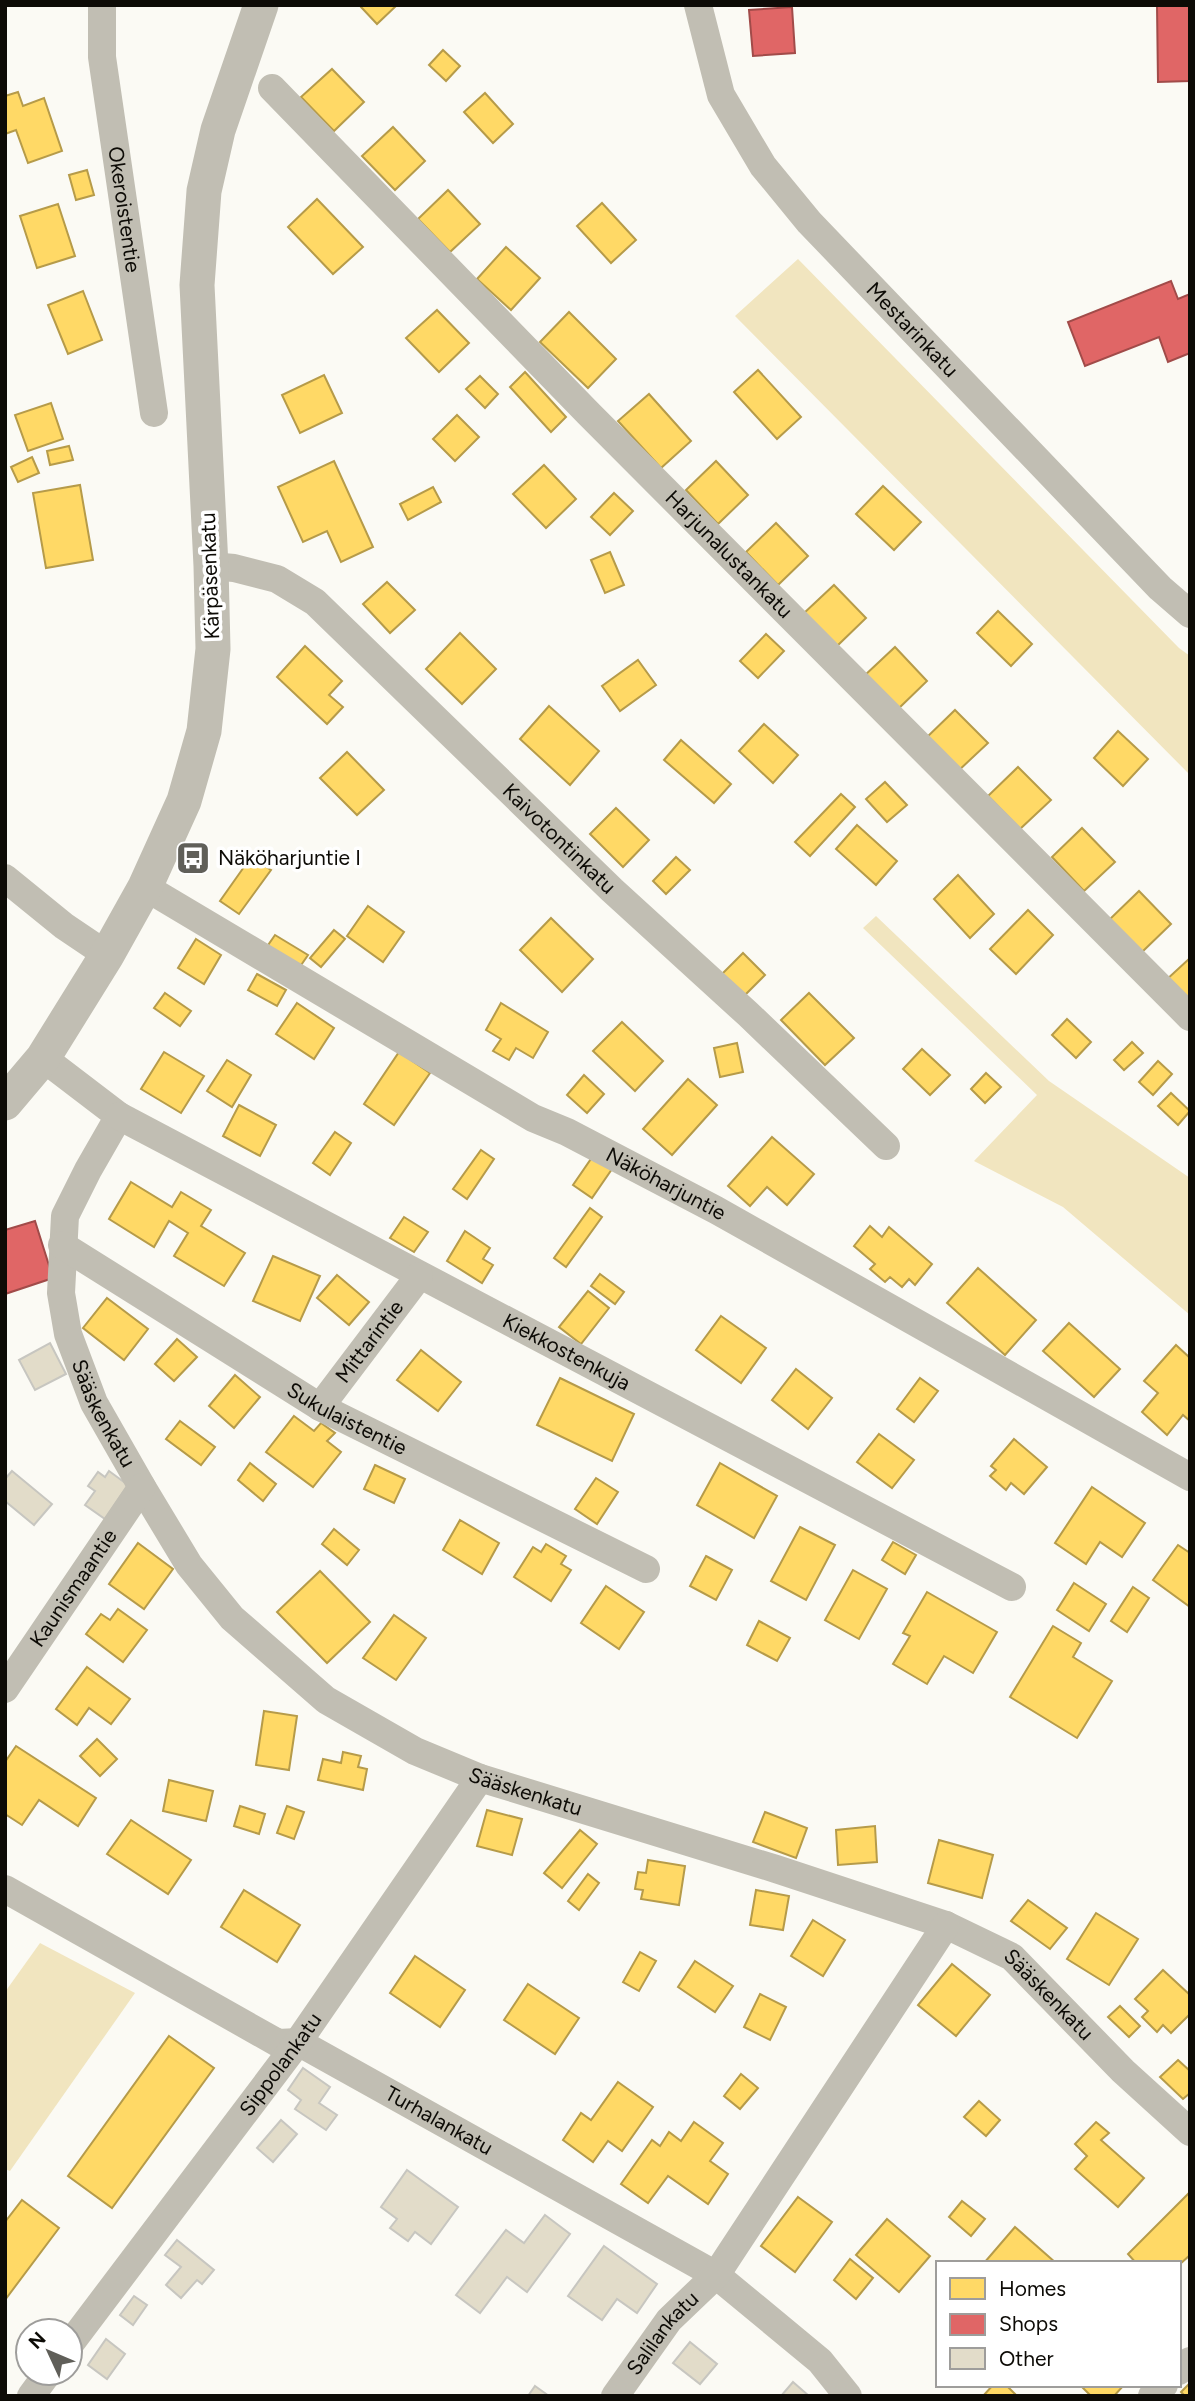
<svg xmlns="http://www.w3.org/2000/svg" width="1195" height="2401" font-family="Figtree,sans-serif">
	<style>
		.green { fill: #f1e5bf }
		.homes { fill: #ffd966; stroke: #b69b49; stroke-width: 2 }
		.shops { fill: #e06666; stroke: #a14b49; stroke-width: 2 }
		.building { fill: #e2dcc9; stroke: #c7c6c0; stroke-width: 2 }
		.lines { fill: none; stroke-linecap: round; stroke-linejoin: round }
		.minor { stroke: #c1beb3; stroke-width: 28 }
		.tertiary { stroke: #c1beb3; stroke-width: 35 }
		.labels { text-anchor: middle; stroke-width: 7; stroke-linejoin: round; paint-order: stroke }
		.street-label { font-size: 21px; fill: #0d0b06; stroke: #fff }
		.poi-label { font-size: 21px; fill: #0d0b06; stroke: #fff; text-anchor: start }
	</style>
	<rect width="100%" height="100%" fill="#fbfaf4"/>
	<g class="green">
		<path d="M798,259L1179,648L1190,656V775L735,316Z"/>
		<path d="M876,916L1049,1081L1190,1178V1315L1063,1207L974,1161L1037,1095L863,928Z"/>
		<path d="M40,1943L135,1993L10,2171L5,2169V1992Z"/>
	</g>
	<g class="homes">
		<path d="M362,5H397L377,24L361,7Z"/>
		<path d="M443,50L460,66L446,81L429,65Z"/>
		<path d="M332,69L364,102L334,131L301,97Z"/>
		<path d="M18,92L23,106L44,98L62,151L28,163L16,130L5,134V96Z"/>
		<path d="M485,93L513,124L493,143L464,112Z"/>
		<path d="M393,127L425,161L395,190L362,156Z"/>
		<path d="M87,170L94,195L76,200L69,175Z"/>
		<path d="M448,190L480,224L450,252L418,219Z"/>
		<path d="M317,199L363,247L333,274L288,227Z"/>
		<path d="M602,203L636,240L611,263L577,226Z"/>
		<path d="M58,204L75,256L37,268L20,216Z"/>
		<path d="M506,247L540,278L511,310L477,279Z"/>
		<path d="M83,291L102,340L68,354L48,305Z"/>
		<path d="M437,310L469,343L439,372L406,338Z"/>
		<path d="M569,312L616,359L588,388L540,342Z"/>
		<path d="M758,370L801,417L777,439L734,392Z"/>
		<path d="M525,372L566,417L551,432L510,387Z"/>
		<path d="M324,375L342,413L300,433L282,395Z"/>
		<path d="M480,376L498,394L485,408L466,389Z"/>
		<path d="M649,394L691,441L661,468L618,421Z"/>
		<path d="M51,403L63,439L28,451L15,415Z"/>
		<path d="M457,415L479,437L455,461L433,439Z"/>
		<path d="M69,446L73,460L50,465L47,451Z"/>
		<path d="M32,457L39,473L18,482L11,467Z"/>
		<path d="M334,461L373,547L341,562L327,531L303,542L278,487Z"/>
		<path d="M716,461L748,495L718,524L686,490Z"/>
		<path d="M544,465L576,499L546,528L513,494Z"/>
		<path d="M80,485L93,560L46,568L33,493Z"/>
		<path d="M883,486L921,522L894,550L856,514Z"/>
		<path d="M433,487L441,502L408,520L400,504Z"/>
		<path d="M614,493L633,511L610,535L591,517Z"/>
		<path d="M776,523L808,556L778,585L746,552Z"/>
		<path d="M610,552L624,585L605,593L591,560Z"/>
		<path d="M387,582L415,610L390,633L363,604Z"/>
		<path d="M834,585L866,618L836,647L803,614Z"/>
		<path d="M998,611L1032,644L1011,666L977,633Z"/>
		<path d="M460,633L496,669L462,704L426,669Z"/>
		<path d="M766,634L784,651L758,678L740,661Z"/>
		<path d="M305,646L342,681L329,695L343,707L327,724L277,677Z"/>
		<path d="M895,647L927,681L897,710L864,676Z"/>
		<path d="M638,660L656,685L620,711L602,686Z"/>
		<path d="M549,706L599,751L570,785L520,739Z"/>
		<path d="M955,710L988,743L957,772L925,739Z"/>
		<path d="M764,724L798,755L773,783L739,751Z"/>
		<path d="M1118,731L1148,759L1123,786L1094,758Z"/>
		<path d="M681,740L731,784L714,803L664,760Z"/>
		<path d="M347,752L384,790L357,815L320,778Z"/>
		<path d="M1018,767L1051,800L1020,829L988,796Z"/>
		<path d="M885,782L907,805L887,822L866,799Z"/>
		<path d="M841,794L855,807L810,856L795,842Z"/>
		<path d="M616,808L649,840L623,867L590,834Z"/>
		<path d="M857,825L897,861L876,885L836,849Z"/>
		<path d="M1082,828L1115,862L1084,891L1052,857Z"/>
		<path d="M251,857L271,870L239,914L220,901Z"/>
		<path d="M676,857L690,870L666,894L653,881Z"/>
		<path d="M958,875L994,914L970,938L934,899Z"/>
		<path d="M1139,891L1171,924L1141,953L1109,920Z"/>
		<path d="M368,906L404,932L383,962L347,936Z"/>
		<path d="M1028,910L1053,935L1016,974L990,949Z"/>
		<path d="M551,918L593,959L562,992L520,950Z"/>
		<path d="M334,930L345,939L321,967L310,958Z"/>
		<path d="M275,935L308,955L297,971L264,951Z"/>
		<path d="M196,939L221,955L204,984L178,968Z"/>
		<path d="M743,953L765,975L739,1001L717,979Z"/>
		<path d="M1190,958V1007L1165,981Z"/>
		<path d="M257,974L286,990L277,1006L248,990Z"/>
		<path d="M165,993L191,1011L180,1026L154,1008Z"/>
		<path d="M809,993L854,1038L825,1065L781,1020Z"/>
		<path d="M297,1003L334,1028L314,1059L276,1034Z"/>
		<path d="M501,1003L548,1032L533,1058L516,1048L509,1060L493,1051L501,1039L486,1030Z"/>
		<path d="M1067,1019L1091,1042L1076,1058L1052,1035Z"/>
		<path d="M622,1022L663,1061L635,1091L593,1051Z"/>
		<path d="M1132,1042L1143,1053L1124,1070L1114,1060Z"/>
		<path d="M737,1043L743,1072L720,1077L714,1048Z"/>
		<path d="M922,1049L950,1075L930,1095L903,1069Z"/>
		<path d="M164,1052L204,1076L181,1113L141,1089Z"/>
		<path d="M399,1052L430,1073L394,1125L364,1104Z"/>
		<path d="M227,1060L251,1075L232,1107L207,1091Z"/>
		<path d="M1158,1061L1172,1074L1153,1095L1139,1082Z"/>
		<path d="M986,1073L1001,1087L985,1103L971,1089Z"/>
		<path d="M584,1075L604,1094L587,1113L567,1095Z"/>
		<path d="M688,1079L717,1105L672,1155L643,1129Z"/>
		<path d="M1171,1093L1190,1111L1178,1125L1158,1106Z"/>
		<path d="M239,1105L276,1125L260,1156L223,1136Z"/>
		<path d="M335,1132L351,1143L330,1175L313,1163Z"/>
		<path d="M772,1137L814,1174L787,1205L767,1187L750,1206L728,1186Z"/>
		<path d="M481,1150L494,1159L467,1199L453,1189Z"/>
		<path d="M593,1156L612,1169L592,1198L573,1185Z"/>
		<path d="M131,1182L172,1207L181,1192L211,1210L201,1226L245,1253L224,1286L174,1256L188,1233L169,1221L154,1247L109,1219Z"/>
		<path d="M590,1208L602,1217L566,1267L554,1258Z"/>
		<path d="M404,1217L428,1232L414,1252L390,1238Z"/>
		<path d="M870,1226L882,1237L889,1227L932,1264L915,1285L909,1279L902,1287L890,1277L885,1282L870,1269L875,1264L854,1246Z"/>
		<path d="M465,1231L490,1248L483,1259L493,1265L482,1283L447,1261Z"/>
		<path d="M273,1256L320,1276L300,1321L253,1301Z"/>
		<path d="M978,1268L1036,1320L1005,1355L947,1303Z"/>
		<path d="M600,1274L624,1292L615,1304L591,1286Z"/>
		<path d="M337,1275L369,1302L349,1325L317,1298Z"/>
		<path d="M588,1291L609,1308L581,1344L559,1327Z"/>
		<path d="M107,1298L148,1329L124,1360L83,1328Z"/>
		<path d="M721,1316L766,1348L741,1383L696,1350Z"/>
		<path d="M1069,1323L1120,1369L1094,1397L1043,1351Z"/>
		<path d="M177,1339L197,1357L174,1381L155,1364Z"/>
		<path d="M1176,1345L1190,1358V1421L1183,1415L1167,1435L1142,1412L1158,1393L1144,1381Z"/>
		<path d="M421,1350L461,1382L438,1411L397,1380Z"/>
		<path d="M796,1369L832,1398L808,1429L772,1400Z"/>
		<path d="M235,1375L260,1397L234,1428L209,1406Z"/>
		<path d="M560,1378L634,1414L612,1461L537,1425Z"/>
		<path d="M920,1378L938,1391L914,1422L897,1409Z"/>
		<path d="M294,1416L314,1431L321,1423L335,1433L327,1441L341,1452L313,1487L266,1452Z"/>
		<path d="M180,1421L215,1447L201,1465L166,1439Z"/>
		<path d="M879,1434L914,1460L892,1488L857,1462Z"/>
		<path d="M1014,1439L1047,1467L1024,1494L1011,1483L1006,1490L990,1476L996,1470L991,1466Z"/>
		<path d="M250,1463L276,1484L263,1501L238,1480Z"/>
		<path d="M720,1463L777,1496L754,1538L697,1505Z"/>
		<path d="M375,1465L405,1479L394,1503L364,1489Z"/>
		<path d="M596,1478L618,1492L597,1524L575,1509Z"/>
		<path d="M1092,1487L1145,1523L1122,1557L1100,1542L1086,1564L1055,1543Z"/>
		<path d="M460,1520L499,1543L482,1574L443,1550Z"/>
		<path d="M800,1527L835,1545L806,1600L771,1581Z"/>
		<path d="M334,1529L359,1550L347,1565L322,1544Z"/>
		<path d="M893,1542L916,1555L905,1574L882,1560Z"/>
		<path d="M138,1543L173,1569L144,1609L109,1584Z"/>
		<path d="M546,1544L566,1556L561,1564L571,1570L551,1601L514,1577L533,1547L541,1552Z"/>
		<path d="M1178,1545L1190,1553V1607L1153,1580Z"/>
		<path d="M706,1556L732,1570L716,1600L690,1586Z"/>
		<path d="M853,1570L887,1589L859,1639L825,1620Z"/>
		<path d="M320,1571L370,1622L327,1663L277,1612Z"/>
		<path d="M1074,1583L1106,1604L1089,1631L1057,1610Z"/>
		<path d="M606,1586L644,1612L619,1649L581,1623Z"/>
		<path d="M1133,1587L1149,1598L1127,1632L1111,1621Z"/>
		<path d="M927,1592L997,1632L973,1673L944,1656L927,1684L893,1664L910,1636L903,1633Z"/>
		<path d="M118,1609L147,1630L123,1662L86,1634L101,1614L110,1620Z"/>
		<path d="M394,1615L426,1638L396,1680L363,1658Z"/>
		<path d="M759,1621L790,1638L777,1661L747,1645Z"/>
		<path d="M1053,1626L1081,1643L1073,1657L1112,1681L1077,1738L1010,1697Z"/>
		<path d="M87,1667L130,1699L111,1724L89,1708L77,1725L56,1709Z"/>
		<path d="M264,1711L297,1716L289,1770L256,1765Z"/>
		<path d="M97,1739L117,1759L100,1776L80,1756Z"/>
		<path d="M16,1746L96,1798L78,1826L39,1800L22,1825L5,1814V1762Z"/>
		<path d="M343,1752L361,1756L358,1767L367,1769L363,1790L318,1780L323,1759L341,1763Z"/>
		<path d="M169,1780L213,1791L206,1821L163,1811Z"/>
		<path d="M240,1806L265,1814L259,1834L234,1826Z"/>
		<path d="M287,1806L304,1812L294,1839L277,1833Z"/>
		<path d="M487,1810L522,1819L512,1855L477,1846Z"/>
		<path d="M765,1812L807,1828L796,1858L753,1842Z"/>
		<path d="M131,1820L191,1860L168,1894L107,1854Z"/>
		<path d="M875,1826L877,1862L838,1865L836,1830Z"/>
		<path d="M580,1830L597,1844L562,1888L544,1873Z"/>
		<path d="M939,1840L993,1855L982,1898L928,1883Z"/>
		<path d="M648,1860L685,1866L679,1905L641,1899L643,1890L635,1889L638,1872L646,1873Z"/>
		<path d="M588,1874L599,1883L579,1910L568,1901Z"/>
		<path d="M244,1890L300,1925L277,1962L221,1927Z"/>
		<path d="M756,1890L789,1896L783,1930L750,1925Z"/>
		<path d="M1028,1900L1067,1928L1050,1949L1011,1921Z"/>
		<path d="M1096,1913L1138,1939L1109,1985L1067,1959Z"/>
		<path d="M813,1920L845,1940L823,1976L791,1956Z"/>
		<path d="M640,1952L656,1961L639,1991L623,1982Z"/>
		<path d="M415,1956L465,1990L440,2027L390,1993Z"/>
		<path d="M695,1961L733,1986L715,2012L678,1987Z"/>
		<path d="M952,1964L990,1995L956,2036L918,2005Z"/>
		<path d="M1163,1970L1190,1995V2014L1171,2033L1163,2025L1157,2032L1142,2017L1148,2011L1135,1999Z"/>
		<path d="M528,1984L579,2018L555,2054L504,2020Z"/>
		<path d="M760,1994L786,2007L770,2040L744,2027Z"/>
		<path d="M1120,2006L1140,2026L1129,2037L1108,2017Z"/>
		<path d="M169,2036L214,2068L112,2208L68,2176Z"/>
		<path d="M1178,2060L1190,2071V2093L1183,2099L1160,2077Z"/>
		<path d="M741,2074L758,2088L740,2109L724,2096Z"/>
		<path d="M618,2082L653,2107L622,2151L608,2141L593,2162L563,2140L581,2113L591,2120Z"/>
		<path d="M979,2101L1000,2120L986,2136L964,2117Z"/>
		<path d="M694,2122L723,2143L710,2161L728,2174L708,2204L668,2176L648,2203L621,2184L652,2140L660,2146L669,2132L681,2141Z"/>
		<path d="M1096,2122L1109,2133L1101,2140L1144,2178L1118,2207L1075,2169L1087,2156L1075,2144Z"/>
		<path d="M1189,2193L1190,2255L1179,2265V2263H1136L1128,2254Z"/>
		<path d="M798,2197L832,2222L795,2272L761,2246Z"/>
		<path d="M22,2200L59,2228L5,2300V2222Z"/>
		<path d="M962,2201L985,2219L971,2236L949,2217Z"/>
		<path d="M887,2219L930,2256L899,2292L856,2255Z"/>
		<path d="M1015,2227L1056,2263H984Z"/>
		<path d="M850,2259L873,2278L856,2299L834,2280Z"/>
		<path d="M1190,2383V2396H1185L1181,2392Z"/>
		<path d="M993,2385H1006L1017,2396H983Z"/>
		<path d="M1080,2385H1124L1114,2396H1091Z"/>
	</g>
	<g class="shops">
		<path d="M1157,5H1190V81L1158,82Z"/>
		<path d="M792,7L795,53L753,56L749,10Z"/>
		<path d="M1171,281L1178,299L1190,294V353L1168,362L1159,337L1085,366L1068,322Z"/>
		<path d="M35,1221L53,1278L5,1294V1230Z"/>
	</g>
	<g class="building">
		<path d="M50,1343L66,1374L35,1390L19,1360Z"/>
		<path d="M12,1471L52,1504L34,1525L5,1501V1479Z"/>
		<path d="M109,1471L128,1485L105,1519L85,1505L95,1491L88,1486L98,1472L105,1477Z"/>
		<path d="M303,2068L330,2087L319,2103L337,2115L326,2130L295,2109L301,2100L288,2090Z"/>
		<path d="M281,2120L297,2134L273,2162L257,2148Z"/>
		<path d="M407,2170L458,2207L431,2244L415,2232L408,2241L390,2228L397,2219L381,2207Z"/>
		<path d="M545,2215L570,2234L527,2292L507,2277L480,2313L456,2295L506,2230L524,2243Z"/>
		<path d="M177,2240L214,2270L202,2284L197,2280L181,2298L166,2285L181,2267L165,2255Z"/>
		<path d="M604,2246L657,2284L637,2313L617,2299L602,2320L568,2296Z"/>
		<path d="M134,2296L147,2305L133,2325L120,2315Z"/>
		<path d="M106,2339L125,2354L107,2379L88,2365Z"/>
		<path d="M690,2342L717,2364L700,2384L673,2363Z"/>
		<path d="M793,2382L809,2396H781Z"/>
		<path d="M535,2386L549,2396H528Z"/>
	</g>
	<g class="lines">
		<g class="minor">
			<path id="s1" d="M102,5V57L154,413"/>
			<path id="s2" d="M698,5L721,95L763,166L809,222L1160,588L1190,614"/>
			<path id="s3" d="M272,88L588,413L1190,1017"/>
			<path id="s4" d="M211,566L234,568L277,579L315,602L612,890L748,1014L886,1146"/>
			<path d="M5,878L64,926L107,955"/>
			<path id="s5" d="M145,887L533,1118L567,1132L716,1210L1190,1477"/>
			<path id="s6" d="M43,1058L119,1116L88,1170L65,1216L61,1293L68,1334L94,1403L142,1487L189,1565L232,1618L326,1700L415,1751L480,1778L776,1869L946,1925L1012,1957L1123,2071L1190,2132"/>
			<path id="s7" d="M119,1116L1012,1587"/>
			<path id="s8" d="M62,1245L320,1407L646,1569"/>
			<path id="s9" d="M320,1407L419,1276"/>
			<path id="s10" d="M5,1689L142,1487"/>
			<path id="s11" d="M5,1889L278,2043L298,2042L716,2275L820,2361L848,2396"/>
			<path id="s12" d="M70,2344L298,2042L480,1778"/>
			<path d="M1179,2371L1190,2361"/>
			<path d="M31,2396L48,2373"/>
			<path id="s13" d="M615,2396L669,2320L716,2275L946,1925"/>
			<path d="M1152,2396L1164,2385"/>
		</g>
		<path class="tertiary" d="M5,1103L43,1058L107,955L145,887L184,801L204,731L213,649L211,566L197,285L204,191L218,130L261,5"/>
	</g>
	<defs>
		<g id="bus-square" transform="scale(1.75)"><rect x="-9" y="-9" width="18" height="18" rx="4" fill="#605f59" stroke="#fff"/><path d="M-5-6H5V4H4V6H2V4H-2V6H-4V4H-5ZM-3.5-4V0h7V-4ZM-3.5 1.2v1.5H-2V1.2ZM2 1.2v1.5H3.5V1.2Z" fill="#fff"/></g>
	</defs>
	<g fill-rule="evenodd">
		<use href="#bus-square" x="193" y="858"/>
	</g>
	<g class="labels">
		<g class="street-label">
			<text dy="7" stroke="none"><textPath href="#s1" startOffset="206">Okeroistentie</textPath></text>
			<text dy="7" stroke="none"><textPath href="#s2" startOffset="397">Mestarinkatu</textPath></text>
			<text dy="7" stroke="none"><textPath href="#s3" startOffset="653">Harjunalustankatu</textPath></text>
			<text transform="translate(210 576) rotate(-92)" y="7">Kärpäsenkatu</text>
			<text dy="7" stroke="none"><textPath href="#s4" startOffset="452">Kaivotontinkatu</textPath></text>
			<text dy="7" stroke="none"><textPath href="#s5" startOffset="600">Näköharjuntie</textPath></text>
			<text dy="7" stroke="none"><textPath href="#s9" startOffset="82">Mittarintie</textPath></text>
			<text dy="7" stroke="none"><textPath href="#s7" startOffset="506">Kiekkostenkuja</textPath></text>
			<text dy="7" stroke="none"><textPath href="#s6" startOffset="415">Sääskenkatu</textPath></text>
			<text dy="7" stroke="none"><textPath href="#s8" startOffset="334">Sukulaistentie</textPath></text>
			<text dy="7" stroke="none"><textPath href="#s10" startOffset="122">Kaunismaantie</textPath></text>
			<text dy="7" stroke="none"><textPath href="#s6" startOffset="1003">Sääskenkatu</textPath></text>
			<text dy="7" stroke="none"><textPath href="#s6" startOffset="1570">Sääskenkatu</textPath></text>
			<text dy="7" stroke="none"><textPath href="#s12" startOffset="350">Sippolankatu</textPath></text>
			<text dy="7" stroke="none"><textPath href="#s11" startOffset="495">Turhalankatu</textPath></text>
			<text dy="7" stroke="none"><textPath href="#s13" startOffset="79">Salilankatu</textPath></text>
		</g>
		<g class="poi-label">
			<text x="218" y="865">Näköharjuntie I</text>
		</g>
	</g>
	<rect width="1195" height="2401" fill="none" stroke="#0d0b06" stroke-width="14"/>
	<rect x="936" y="2261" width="245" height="126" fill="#ffffff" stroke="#9e9d9b" stroke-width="2"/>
	<rect x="950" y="2278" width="35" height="21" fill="#ffd966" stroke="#9e9d9b" stroke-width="2"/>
	<text x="999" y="2296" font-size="21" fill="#0d0b06">Homes</text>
	<rect x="950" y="2314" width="35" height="21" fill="#e06666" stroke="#9e9d9b" stroke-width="2"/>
	<text x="999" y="2331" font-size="21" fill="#0d0b06">Shops</text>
	<rect x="950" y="2348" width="35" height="21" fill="#e2dcc9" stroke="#9e9d9b" stroke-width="2"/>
	<text x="999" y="2366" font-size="21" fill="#0d0b06">Other</text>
	<g transform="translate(49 2352) rotate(314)"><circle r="33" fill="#ffffff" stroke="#9e9d9b" stroke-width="2"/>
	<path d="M0-5L12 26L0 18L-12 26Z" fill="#605f59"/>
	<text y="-10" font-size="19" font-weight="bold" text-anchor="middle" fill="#0d0b06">N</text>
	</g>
</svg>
